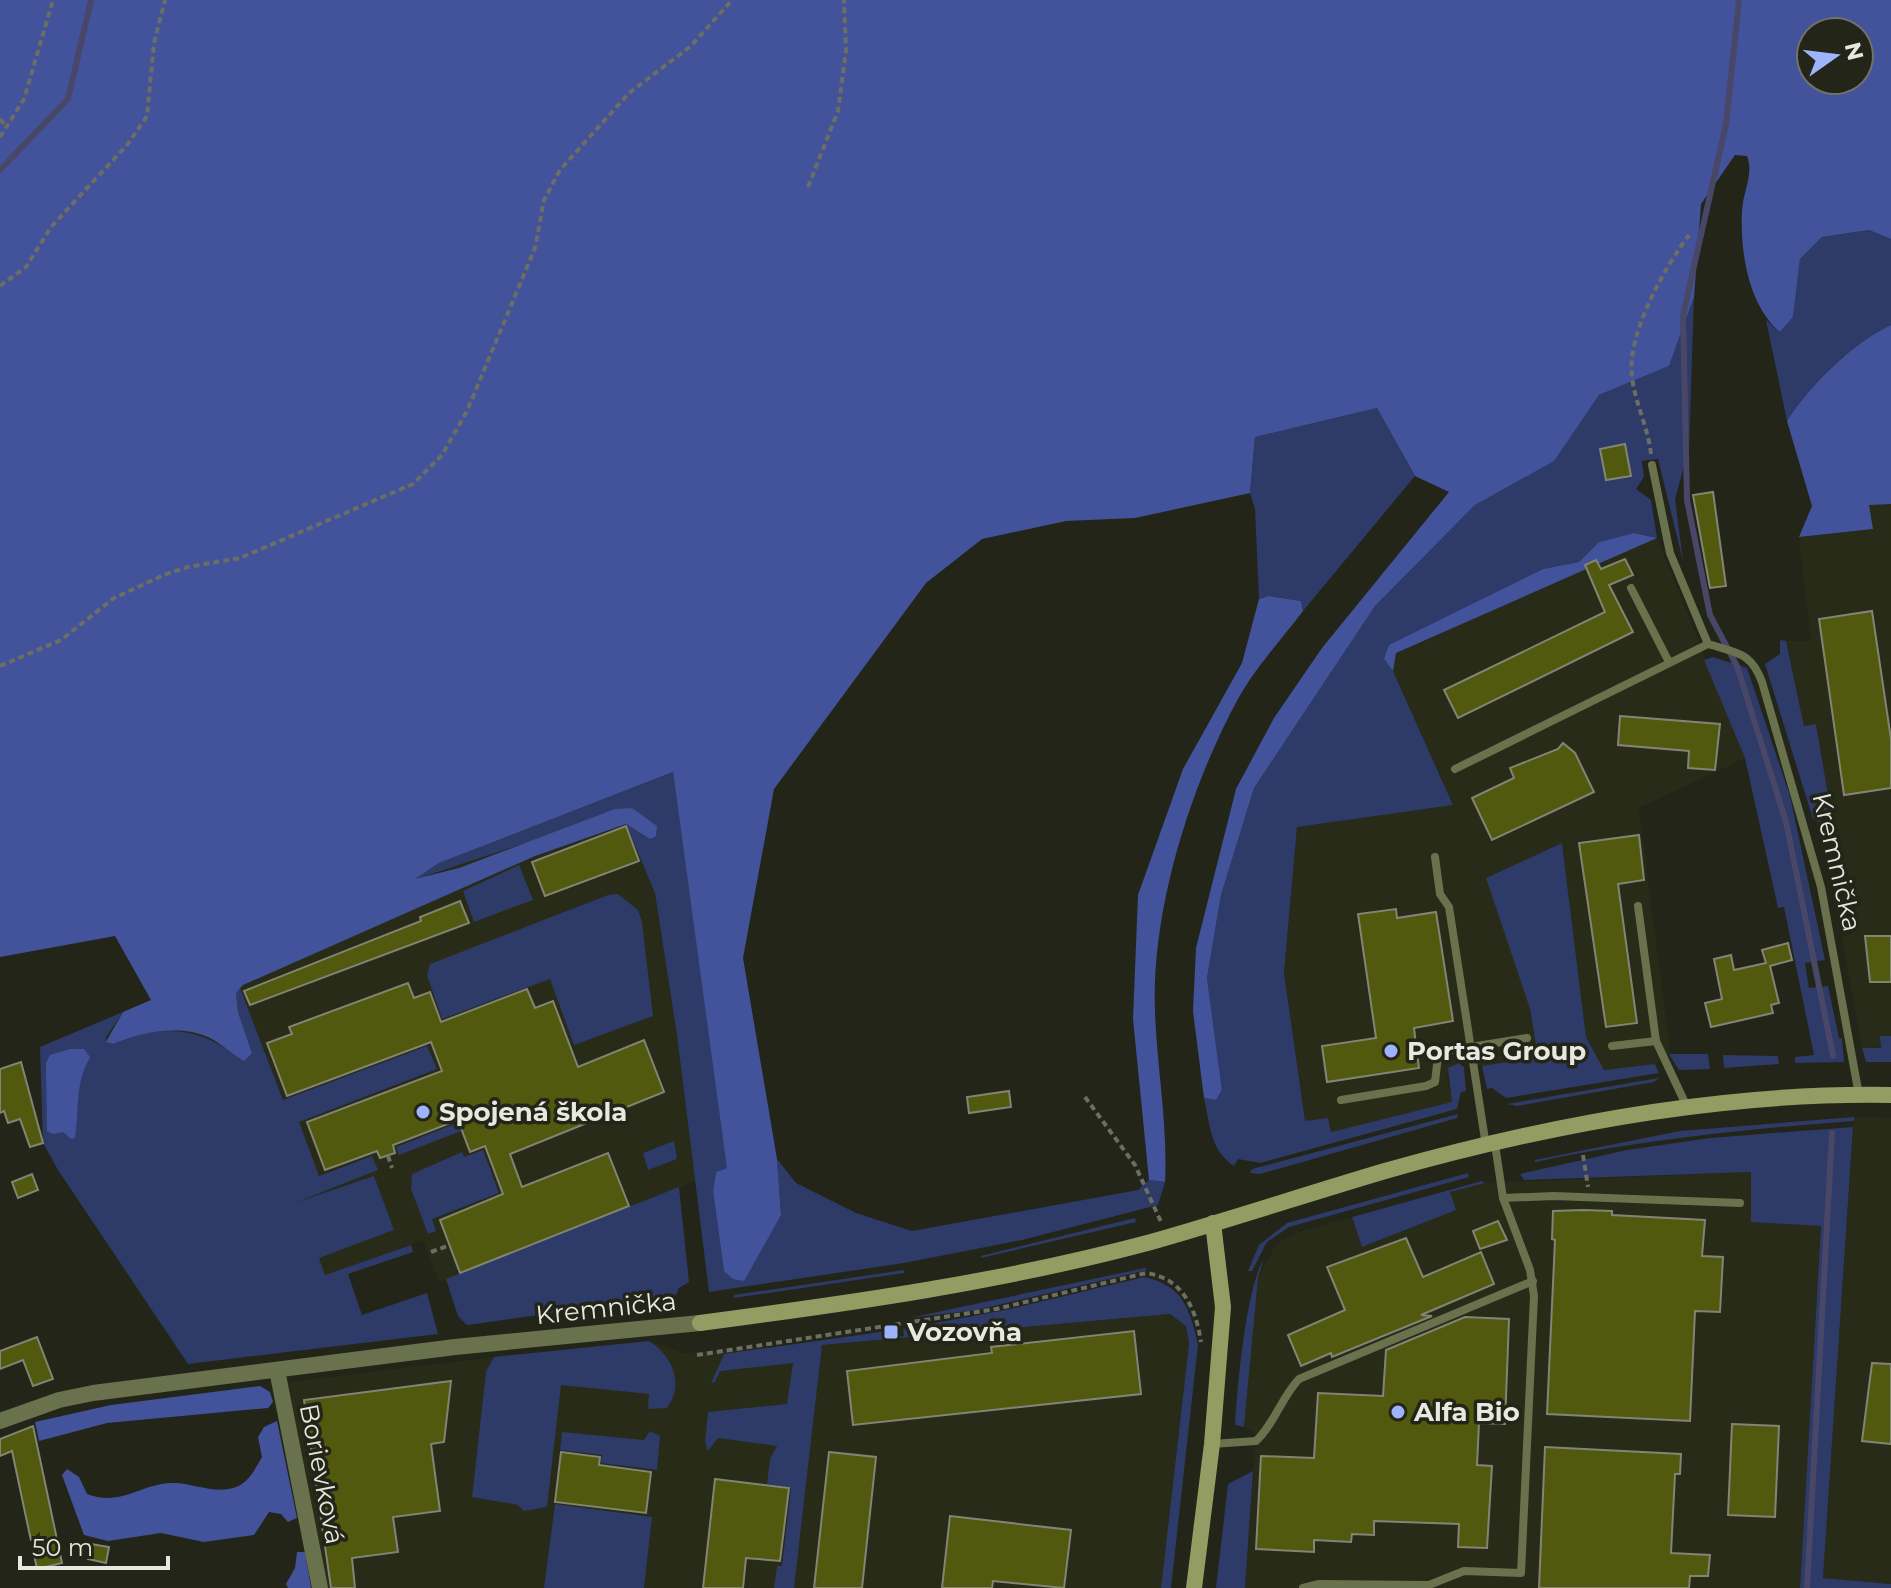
<svg xmlns="http://www.w3.org/2000/svg" width="1891" height="1588" font-family="Montserrat,sans-serif">
	<style>
		.built { fill: #272b17 }
		.green { fill: #2e3a67 }
		.forest { fill: #42539b; fill-rule: evenodd }
		.lines { fill: none; stroke-linecap: round; stroke-linejoin: round }
		.stream { stroke: #484768; stroke-width: 6 }
		.building { fill: #50590e; stroke: #828575; stroke-width: 2 }
		.path { stroke: #6c6e63; stroke-width: 4; stroke-dasharray: 6 4; stroke-linecap: butt }
		.service { stroke: #6a714d; stroke-width: 8 }
		.minor { stroke: #6a714d; stroke-width: 16 }
		.tertiary { stroke: #6a714d; stroke-width: 16 }
		.secondary { stroke: #939d63; stroke-width: 16 }
		.poi-dot { fill: #9db4fd; stroke: #232518; stroke-width: 3 }
		.labels { text-anchor: middle; stroke-width: 7; stroke-linejoin: round; paint-order: stroke }
		.street-label { font-size: 26px; fill: #e7e9e0; stroke: #232518 }
		.poi-label { font-size: 26px; font-weight: bold; fill: #e7e9e0; stroke: #232518; text-anchor: start }
	</style>
	<rect width="100%" height="100%" fill="#232518"/>
	<g class="built">
		<path d="M1869,504H1891V1047L1862,1048L1842,937L1852,934L1816,725L1804,726L1786,641H1811L1799,537L1872,529Z"/>
		<path d="M1657,538L1745,758L1639,808L1670,1053L1655,1064L1604,1070L1586,1037L1562,843L1486,878L1530,1009L1538,1058L1482,1066L1459,1063L1446,1074L1453,1102L1330,1132L1305,1121L1284,973L1297,826L1453,804L1393,671L1396,653Z"/>
		<path d="M673,772L728,1168L439,1282L423,1240L326,1275L158,1321L43,1143L40,1047L357,917L439,863Z"/>
		<path d="M1854,1117L1891,1118V1584L1823,1578Z"/>
		<path d="M1751,1172L1752,1222L1821,1226L1800,1588H1245L1256,1432L1244,1427L1258,1278L1276,1244L1295,1233L1352,1217L1362,1247L1456,1209L1450,1192L1485,1183Z"/>
		<path d="M1170,1314L1186,1326L1189,1344L1161,1588H324L288,1382L494,1357L486,1371L472,1497L564,1350L649,1341L683,1353L822,1345Z"/>
	</g>
	<g class="green">
		<path d="M1869,230L1891,239V325C1851,343 1810,385 1787,421L1766,320L1780,332L1793,317L1800,259L1822,237Z"/>
		<path d="M1694,297L1689,448L1675,499L1683,561L1658,459L1642,461L1644,477L1636,489L1651,500L1657,538L1634,533L1599,542L1579,562L1543,569L1384,659L1393,671L1453,805L1297,827L1284,973L1305,1121L1328,1118L1331,1132L1452,1102L1448,1068L1459,1063L1464,1067L1466,1091L1461,1092L1457,1109L1260,1163L1238,1159L1234,1166C1210,1150 1210,1125 1204,1098L1216,1100L1222,1090L1207,978L1221,895L1254,788L1375,606L1475,505L1554,460L1599,395L1669,366Z"/>
		<path d="M1377,408L1415,476L1303,611L1301,601L1269,596L1259,599L1255,509L1250,493L1255,437Z"/>
		<path d="M1780,640L1786,641L1804,726L1816,724L1834,830L1813,819L1765,664L1780,654Z"/>
		<path d="M1713,657L1747,668L1790,796L1825,960L1805,963L1809,988L1828,986L1839,1038L1842,1039L1844,1062L1795,1063V1057L1814,1055L1784,907L1778,908L1745,758L1704,660Z"/>
		<path d="M673,772L728,1168L716,1172L713,1191L724,1271L781,1215L777,1159L796,1183L856,1213L912,1231L1138,1190L1149,1180L1165,1182L1158,1205L1022,1240L904,1263L709,1292L677,1035L655,893L626,824L650,839L632,808L413,880L439,863Z"/>
		<path d="M1562,843L1586,1037L1604,1070L1655,1064L1659,1073L1506,1098L1492,1088L1487,1089L1482,1066L1538,1057L1530,1009L1486,878Z"/>
		<path d="M519,865L533,900L474,922L463,891Z"/>
		<path d="M618,894L638,910L642,922L653,1016L574,1045L550,979L442,1019L427,975L430,964L608,895Z"/>
		<path d="M240,988L283,1100L427,1046L437,1069L299,1122L319,1176L372,1156L378,1170L297,1202L374,1176L394,1230L319,1258L325,1275L411,1245L413,1252L348,1274L362,1315L427,1293L438,1334L188,1364L58,1170L43,1143L40,1047L123,1012L106,1037V1042L113,1044C159,1024 201,1026 240,1059L252,1053L238,1012L236,993Z"/>
		<path d="M1880,1036H1891V1062H1866L1862,1048H1881Z"/>
		<path d="M1669,1054H1708L1710,1069L1679,1070Z"/>
		<path d="M1723,1055L1778,1056L1779,1064L1724,1068Z"/>
		<path d="M1659,1078L1654,1082L1517,1106L1507,1104Z"/>
		<path d="M1458,1114L1457,1118L1260,1174L1250,1173L1252,1169Z"/>
		<path d="M1854,1117V1121C1746,1129 1641,1140 1535,1162V1160L1680,1131Z"/>
		<path d="M462,1121L474,1126L399,1155L396,1147Z"/>
		<path d="M1853,1127L1823,1578L1891,1584V1588H1800L1821,1226L1751,1222V1172L1524,1180L1520,1174L1627,1150L1710,1138Z"/>
		<path d="M674,1141L677,1159L648,1170L643,1153Z"/>
		<path d="M483,1150L499,1193L432,1219L436,1231L428,1234L411,1189L412,1174L462,1152L464,1157Z"/>
		<path d="M1468,1173L1469,1177L1289,1227L1267,1242L1252,1271H1248L1259,1245L1287,1223Z"/>
		<path d="M1482,1181L1485,1183L1450,1192L1456,1210L1362,1247L1352,1217Z"/>
		<path d="M679,1187L689,1282L679,1288L676,1295L475,1324L467,1325L458,1316L446,1279Z"/>
		<path d="M1135,1218L1136,1222L981,1258V1256Z"/>
		<path d="M1264,1259L1258,1278L1244,1427L1235,1425C1237,1389 1246,1287 1264,1259Z"/>
		<path d="M1145,1268L1147,1270L977,1310L909,1318Z"/>
		<path d="M904,1270V1273L734,1298V1295Z"/>
		<path d="M1144,1277C1183,1285 1190,1309 1198,1345L1171,1588H1161L1189,1344L1186,1326L1170,1314L822,1345L794,1588H774L777,1566H782L791,1488L767,1484L770,1459L777,1446L718,1438L708,1451L705,1442L708,1412L787,1404L793,1363L720,1371L715,1382L711,1383L724,1354L887,1331L889,1338L904,1336L903,1329L1005,1310Z"/>
		<path d="M649,1341C672,1355 685,1384 667,1408L648,1409L649,1394L561,1385L547,1507L524,1511L518,1505L472,1497L486,1371L494,1357Z"/>
		<path d="M650,1431L660,1436L657,1470L601,1463L602,1455L560,1450L562,1432L644,1440Z"/>
		<path d="M1253,1471L1245,1588H1216L1228,1484Z"/>
		<path d="M555,1504L652,1517L644,1588H544Z"/>
	</g>
	<g class="forest">
		<path d="M0,0H1891V239L1869,230L1822,237L1800,259L1793,317L1780,332C1748,305 1740,251 1742,211C1743,191 1754,175 1747,156L1735,155L1701,204L1694,297L1669,366L1599,395L1554,461L1475,505L1375,606L1254,788L1221,895L1207,978L1222,1090L1216,1100L1204,1098L1193,1011L1196,948L1236,789L1274,718L1322,648L1449,492L1415,476L1377,408L1255,437L1250,493L1135,518L1066,521L982,539L926,583L774,789L743,958L777,1159L781,1215L744,1281L733,1279L724,1271L713,1191L716,1172L727,1168L673,772L439,863L415,879L459,868L615,809L632,808L657,826L656,836L650,839L626,824L535,856L243,985L236,993L238,1012L252,1053L244,1061C233,1055 223,1045 212,1039C184,1023 140,1032 113,1044L106,1042L123,1012L151,1000L115,936L0,957ZM1811,32H1859V80H1811Z"/>
		<path d="M1891,325V504L1869,505L1873,529L1799,537L1812,506L1787,421C1810,385 1852,343 1891,325Z"/>
		<path d="M1634,533L1657,538L1396,653L1393,671L1384,659L1389,645L1543,569L1579,562L1599,542Z"/>
		<path d="M1269,596L1301,601L1303,611C1282,639 1255,668 1238,699C1190,787 1151,911 1155,1012C1157,1069 1168,1125 1165,1182L1149,1180L1133,1019L1138,895L1183,769L1242,663L1259,599Z"/>
		<path d="M70,1049H84L90,1057C74,1087 80,1106 75,1138L71,1139L63,1132L53,1134L47,1131L46,1063L50,1055Z"/>
		<path d="M260,1386L270,1392L273,1402L268,1408L107,1423L39,1441L35,1422L111,1405Z"/>
		<path d="M277,1421L297,1518L288,1522L281,1514L269,1512L254,1535L204,1542L161,1533L108,1541L84,1535L62,1475L67,1469L79,1477L87,1494C120,1507 141,1484 171,1483C191,1482 213,1494 233,1488C248,1484 255,1469 262,1457L258,1437L264,1427Z"/>
		<path d="M297,1552H305L311,1588H288L286,1584L295,1568Z"/>
	</g>
	<g class="lines">
		<g class="stream">
			<path d="M1739,0L1726,124L1683,315L1687,500L1710,615L1737,666L1786,822L1833,1056"/>
			<path d="M0,170L68,99L91,0"/>
			<path d="M1807,1588L1832,1133"/>
		</g>
	</g>
	<g class="building">
		<path d="M1625,444L1631,476L1606,480L1600,449Z"/>
		<path d="M1713,492L1726,586L1710,588L1693,495Z"/>
		<path d="M1625,559L1633,575L1609,585L1633,632L1458,718L1444,690L1605,612L1585,565L1596,560L1601,569Z"/>
		<path d="M1872,611L1891,739V788L1844,795L1819,619Z"/>
		<path d="M1620,716L1720,724L1715,770L1688,768L1689,751L1618,745Z"/>
		<path d="M1563,743L1575,753L1594,792L1492,840L1472,798L1514,778L1510,768L1558,749Z"/>
		<path d="M626,826L639,861L545,896L532,862Z"/>
		<path d="M1639,835L1644,880L1618,884L1637,1023L1606,1027L1579,843Z"/>
		<path d="M460,901L469,923L250,1005L244,991L421,921L420,917Z"/>
		<path d="M1396,909L1397,918L1436,912L1453,1021L1414,1028L1419,1068L1327,1082L1322,1046L1376,1038L1358,914Z"/>
		<path d="M1865,936H1891V982H1870Z"/>
		<path d="M1788,943L1792,960L1770,966L1779,1003L1771,1005L1773,1013L1711,1027L1705,1003L1722,999L1714,959L1731,955L1734,970L1766,963L1762,950Z"/>
		<path d="M408,983L414,998L430,992L441,1022L527,989L535,1008L553,1001L578,1067L644,1040L664,1092L510,1154L522,1187L608,1153L629,1206L460,1273L440,1220L503,1194L485,1146L470,1152L458,1120L393,1145L395,1153L380,1158L377,1151L325,1170L307,1122L442,1071L431,1042L287,1096L267,1043L292,1034L289,1027Z"/>
		<path d="M21,1062L43,1143L30,1147L20,1119L8,1123L4,1111L0,1113V1069Z"/>
		<path d="M1009,1091L1011,1107L969,1113L967,1097Z"/>
		<path d="M32,1174L38,1190L18,1198L12,1182Z"/>
		<path d="M1583,1210L1612,1211V1215L1705,1220L1702,1256L1723,1257L1720,1312L1695,1311L1690,1421L1547,1414L1555,1240L1552,1239L1553,1211Z"/>
		<path d="M1498,1221L1507,1240L1480,1249L1473,1231Z"/>
		<path d="M1406,1238L1423,1277L1481,1252L1494,1284L1421,1315L1432,1316L1332,1357L1331,1353L1301,1366L1288,1335L1345,1310L1327,1267Z"/>
		<path d="M1465,1317L1509,1319L1505,1424L1479,1423L1477,1465L1492,1466L1487,1548L1458,1547L1459,1524L1374,1521V1535L1352,1534L1351,1542L1314,1540V1552L1256,1549L1261,1456L1314,1458L1318,1393L1383,1396L1386,1350Z"/>
		<path d="M1134,1331L1141,1394L853,1425L847,1371L992,1353L991,1347Z"/>
		<path d="M37,1337L53,1379L33,1386L23,1360L0,1369V1351Z"/>
		<path d="M1872,1363L1891,1364V1444L1862,1441Z"/>
		<path d="M451,1381L444,1442L431,1444L440,1511L393,1517L398,1552L352,1558L355,1588H331L304,1400Z"/>
		<path d="M1732,1424L1779,1426L1775,1517L1728,1515Z"/>
		<path d="M33,1426L62,1563L37,1569L12,1451L0,1456V1439Z"/>
		<path d="M1545,1447L1681,1454L1680,1474H1675L1671,1553L1710,1555L1708,1576H1690L1689,1588H1539Z"/>
		<path d="M561,1452L600,1457L599,1465L651,1472L646,1513L555,1502Z"/>
		<path d="M829,1452L876,1457L862,1588H814Z"/>
		<path d="M715,1479L789,1488L780,1561L746,1558L743,1588H703Z"/>
		<path d="M950,1516L1071,1530L1064,1588L993,1581L992,1588H942Z"/>
		<path d="M91,1544L109,1547L106,1563L88,1559Z"/>
	</g>
	<g class="lines">
		<g class="path">
			<path d="M0,119L6,126"/>
			<path d="M0,137L24,99L53,0"/>
			<path d="M808,187L838,111L846,51L844,0"/>
			<path d="M0,286L26,267L51,227L127,145L147,116L154,43L165,0"/>
			<path d="M1651,454C1648,427 1635,403 1632,377C1626,335 1665,267 1689,235"/>
			<path d="M0,666L61,640L114,598L166,574L188,567L240,558L413,484L442,455L467,411L535,248L544,200L560,170L629,93L691,46L732,0"/>
			<path d="M1085,1097L1135,1165L1162,1224"/>
			<path d="M1583,1155L1588,1187"/>
			<path d="M388,1156L392,1168"/>
			<path d="M431,1252L450,1245"/>
			<path d="M697,1355L996,1309L1146,1273C1183,1278 1196,1309 1201,1342"/>
		</g>
		<g class="service">
			<path d="M1652,465L1670,553L1708,644C1737,653 1751,652 1762,682L1821,887L1859,1095"/>
			<path d="M1631,588L1669,662"/>
			<path d="M1455,769L1708,644"/>
			<path d="M1435,857L1440,894L1449,907L1486,1146"/>
			<path d="M1638,906L1656,1041L1687,1107"/>
			<path d="M1612,1046L1656,1041"/>
			<path d="M1341,1100L1426,1086L1435,1082L1438,1056L1446,1051L1527,1038"/>
			<path d="M1503,1198L1554,1196L1740,1203"/>
			<path d="M1212,1444L1256,1441C1275,1423 1281,1398 1299,1379L1533,1281"/>
			<path d="M1303,1588L1319,1584L1429,1585L1464,1571L1521,1573L1534,1296L1530,1270L1503,1198L1495,1144"/>
		</g>
		<path class="minor" d="M277,1370L320,1588"/>
		<path class="tertiary" d="M0,1421L59,1400L93,1393L455,1347L700,1323"/>
		<g class="secondary">
			<path d="M700,1323C852,1303 1002,1282 1151,1242C1229,1220 1307,1194 1385,1171C1547,1125 1722,1092 1891,1095"/>
			<path d="M1194,1588L1212,1444L1223,1307L1213,1223"/>
		</g>
	</g>
	<g class="poi-dot">
		<circle cx="1391" cy="1051" r="8"/>
		<circle cx="423" cy="1112" r="8"/>
		<rect x="883" y="1324" width="16" height="16" rx="4"/>
		<circle cx="1398" cy="1412" r="8"/>
	</g>
	<g class="labels">
		<g class="street-label">
			<text transform="translate(1837 862) rotate(77)" y="9">Kremnička</text>
			<text transform="translate(606 1308) rotate(-6)" y="9">Kremnička</text>
			<text transform="translate(322 1474) rotate(79)" y="9">Borievková</text>
		</g>
		<g class="poi-label">
			<text x="1407" y="1060">Portas Group</text>
			<text x="439" y="1121">Spojená škola</text>
			<text x="907" y="1341">Vozovňa</text>
			<text x="1414" y="1421">Alfa Bio</text>
		</g>
	</g>
	<g transform="translate(1835 56) rotate(76)"><circle r="38" fill="#232518" stroke="#717368" stroke-width="2"/>
	<path d="M0-6L14 30L0 20L-14 30Z" fill="#9db4fd"/>
	<text y="-12" font-size="22" font-weight="bold" text-anchor="middle" fill="#e7e9e0">N</text>
	</g>
	<path d="M20 1556v12h148v-12" fill="none" stroke="#e7e9e0" stroke-width="4"/>
	<text x="32" y="1556" font-size="24" fill="#e7e9e0" stroke="#232518" stroke-width="6" paint-order="stroke">50 m</text>
</svg>
